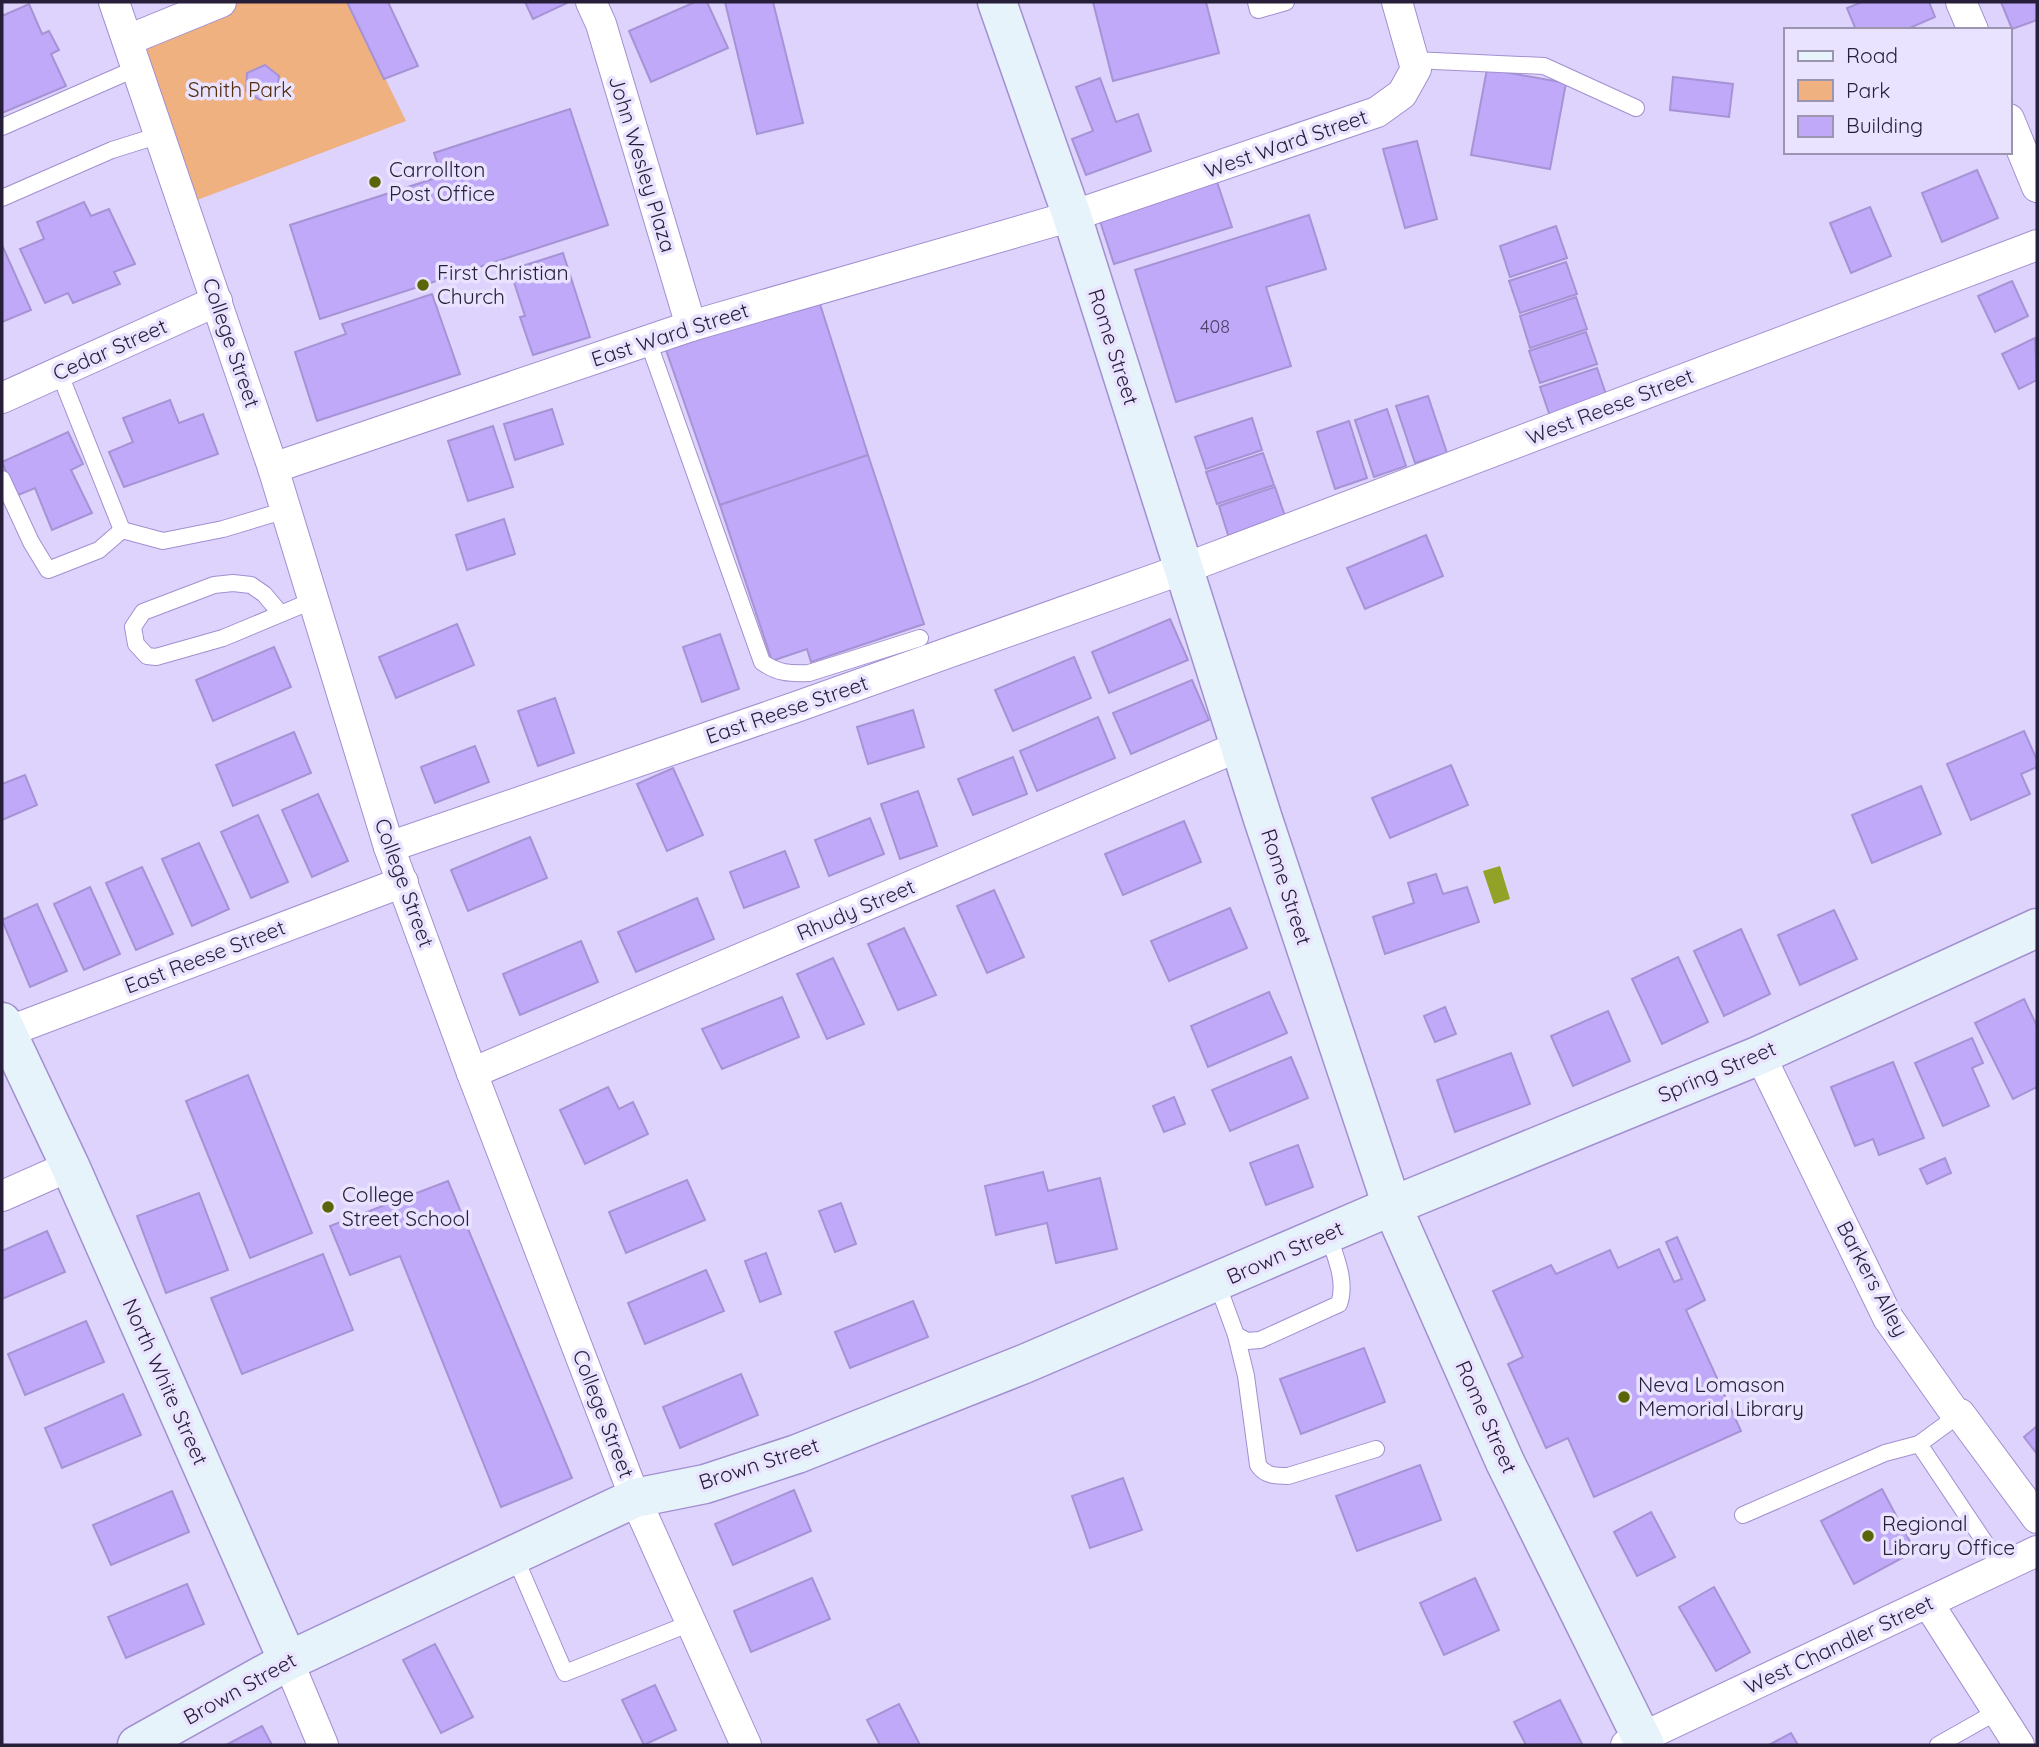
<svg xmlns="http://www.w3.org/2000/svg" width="2039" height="1747" font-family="Quicksand,sans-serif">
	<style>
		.green { fill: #f0b181 }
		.water { fill: #91a227 }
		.building { fill: #c0a9f9; stroke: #a693d5; stroke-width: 2 }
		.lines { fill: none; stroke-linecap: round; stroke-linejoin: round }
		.lane-casing { stroke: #a28fd0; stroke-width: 18 }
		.street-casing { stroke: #a28fd0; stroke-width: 32 }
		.secondary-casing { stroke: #a28fd0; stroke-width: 41 }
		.lane { stroke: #fff; stroke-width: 16 }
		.street { stroke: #fff; stroke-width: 30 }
		.secondary { stroke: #e7f3fb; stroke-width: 38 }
		.poi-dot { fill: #5a6508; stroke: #eae3ff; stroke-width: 2.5 }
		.labels { text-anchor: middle; stroke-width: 7; stroke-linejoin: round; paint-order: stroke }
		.number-label { font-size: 18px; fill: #4d4269 }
		.park-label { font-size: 21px; fill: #532e0f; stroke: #eae3ff }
		.street-label { font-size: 21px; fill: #271f39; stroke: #eae3ff }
		.poi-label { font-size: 21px; fill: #271f39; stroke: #eae3ff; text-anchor: start }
	</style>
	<rect width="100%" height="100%" fill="#ded3fd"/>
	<path class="green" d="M221,2H348L406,121L184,205L128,40Z"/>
	<path class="water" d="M1500,866L1510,899L1494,904L1483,871Z"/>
	<g class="building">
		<path d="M347,2H388L418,66L384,79Z"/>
		<path d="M525,2H566L567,3L533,19Z"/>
		<path d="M695,2H707L728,48L651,82L629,31Z"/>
		<path d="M725,2H773L803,123L757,134Z"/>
		<path d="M1093,2H1206L1219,53L1113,81Z"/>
		<path d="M1862,2H1929L1935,17L1905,30H1856L1847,8Z"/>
		<path d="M2001,2H2037V20L2012,29Z"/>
		<path d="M29,4L42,34L49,31L59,50L51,54L66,86L2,113V16Z"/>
		<path d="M265,65L279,76L277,94L260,100L246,91L247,73Z"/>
		<path d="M1487,69L1566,83L1550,169L1471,155Z"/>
		<path d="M1673,77L1733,84L1729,117L1670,110Z"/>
		<path d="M1100,78L1116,122L1138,114L1151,151L1086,175L1072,139L1093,131L1076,87Z"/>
		<path d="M570,109L608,225L320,319L290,225L442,176L434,153Z"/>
		<path d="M1417,141L1437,219L1405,228L1383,149Z"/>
		<path d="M1977,170L1998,218L1942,242L1922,193Z"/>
		<path d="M1217,182L1232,227L1114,264L1099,218Z"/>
		<path d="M84,202L91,216L109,209L135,264L114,272L120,284L73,303L68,293L45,303L20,249L44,239L37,222Z"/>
		<path d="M1870,207L1891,256L1851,273L1830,223Z"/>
		<path d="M1309,215L1326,269L1266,287L1291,366L1176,402L1135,270Z"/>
		<path d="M1556,226L1567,258L1510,277L1500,246Z"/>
		<path d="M2,245L31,310L2,322Z"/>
		<path d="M563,253L590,337L533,355L520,317L525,316L510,270Z"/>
		<path d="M1566,262L1577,294L1520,313L1509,281Z"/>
		<path d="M2012,281L2028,316L1995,332L1978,296Z"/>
		<path d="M432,294L460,374L317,421L295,352L346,334L342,324Z"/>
		<path d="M1576,297L1587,329L1530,348L1520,316Z"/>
		<path d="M819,301L868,455L720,505L666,350Z"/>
		<path d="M1586,332L1597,364L1540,383L1529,351Z"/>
		<path d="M2035,338L2037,380L2019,389L2002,354Z"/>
		<path d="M1597,368L1608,400L1551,419L1540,387Z"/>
		<path d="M1428,396L1447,453L1415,463L1396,406Z"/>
		<path d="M170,400L179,423L203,414L218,454L124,487L109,452L133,442L123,418Z"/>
		<path d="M552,409L563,444L515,460L504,424Z"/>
		<path d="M1387,409L1406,466L1374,477L1355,420Z"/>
		<path d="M1252,418L1262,450L1206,469L1195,437Z"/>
		<path d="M1349,421L1367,478L1335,489L1317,432Z"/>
		<path d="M493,426L513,487L468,501L448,441Z"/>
		<path d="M68,432L83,464L71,470L92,513L52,530L35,488L16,496L2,462Z"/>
		<path d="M1263,453L1274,485L1217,504L1206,472Z"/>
		<path d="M868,455L924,624L811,662L807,649L772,661L720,505Z"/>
		<path d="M1275,487L1286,519L1229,538L1219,506Z"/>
		<path d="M504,519L515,554L467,570L456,535Z"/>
		<path d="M1426,535L1443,576L1365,609L1347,568Z"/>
		<path d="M1170,619L1188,660L1109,693L1092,652Z"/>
		<path d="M457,624L474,665L396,698L379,657Z"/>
		<path d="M720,634L739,689L702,702L683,647Z"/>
		<path d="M274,647L291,687L213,721L196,680Z"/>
		<path d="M1074,657L1091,698L1013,731L995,690Z"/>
		<path d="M1192,680L1209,720L1131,754L1113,713Z"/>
		<path d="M555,698L574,753L538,766L518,711Z"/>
		<path d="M913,710L924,747L868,764L857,727Z"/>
		<path d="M1098,717L1115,758L1037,791L1020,751Z"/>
		<path d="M2024,731L2037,760V767L2021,774L2030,794L1971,820L1947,764Z"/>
		<path d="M294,732L311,773L233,806L216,765Z"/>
		<path d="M475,746L489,782L435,803L421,767Z"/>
		<path d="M1013,757L1027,794L973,815L958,779Z"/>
		<path d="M1451,765L1468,805L1390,838L1372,798Z"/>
		<path d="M673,768L703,835L667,851L637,784Z"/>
		<path d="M25,775L37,805L2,820V784Z"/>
		<path d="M1921,786L1941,834L1872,863L1852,815Z"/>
		<path d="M918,791L937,846L900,859L881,804Z"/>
		<path d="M318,794L348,861L312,877L282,810Z"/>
		<path d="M258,815L288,882L251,898L221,832Z"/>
		<path d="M870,818L884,854L829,876L815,840Z"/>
		<path d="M1184,821L1201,862L1123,895L1105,854Z"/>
		<path d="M530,837L547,878L468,911L451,870Z"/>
		<path d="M199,843L229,909L192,926L162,859Z"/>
		<path d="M785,851L799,887L744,908L730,872Z"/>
		<path d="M142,867L173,934L136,950L106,883Z"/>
		<path d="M1436,874L1443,894L1467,887L1479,922L1385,954L1373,917L1414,903L1408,883Z"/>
		<path d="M90,887L120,954L84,970L54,904Z"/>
		<path d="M994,890L1024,957L987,973L957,906Z"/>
		<path d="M697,898L714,939L636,972L618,932Z"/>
		<path d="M37,904L67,971L30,987L2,920Z"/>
		<path d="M1230,908L1247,948L1169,981L1151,941Z"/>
		<path d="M1834,910L1857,959L1800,985L1778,935Z"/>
		<path d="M904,928L936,995L898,1010L868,944Z"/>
		<path d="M1741,929L1770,994L1724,1016L1694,951Z"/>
		<path d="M581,941L598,982L520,1015L503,974Z"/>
		<path d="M1678,957L1708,1022L1662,1044L1632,979Z"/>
		<path d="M833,958L864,1024L827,1039L797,974Z"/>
		<path d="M1269,992L1287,1033L1208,1067L1191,1026Z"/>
		<path d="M782,997L799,1037L722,1069L702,1029Z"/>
		<path d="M2024,999L2037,1026V1087L2013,1099L1975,1023Z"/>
		<path d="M1445,1007L1456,1034L1435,1042L1424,1016Z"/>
		<path d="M1608,1011L1630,1061L1573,1086L1551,1036Z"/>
		<path d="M1972,1038L1983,1063L1972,1068L1989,1106L1943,1126L1915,1063Z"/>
		<path d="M1511,1053L1530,1104L1455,1132L1437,1080Z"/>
		<path d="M1291,1057L1308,1098L1230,1131L1212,1090Z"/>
		<path d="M1893,1062L1924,1138L1879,1155L1873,1139L1855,1146L1831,1087Z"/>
		<path d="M248,1075L312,1233L250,1258L186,1101Z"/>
		<path d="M608,1087L619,1109L633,1102L648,1134L585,1164L560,1110Z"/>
		<path d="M1174,1097L1185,1124L1164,1132L1153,1106Z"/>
		<path d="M1298,1145L1313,1187L1266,1205L1250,1163Z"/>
		<path d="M1945,1158L1951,1173L1927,1184L1920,1169Z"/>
		<path d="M1043,1172L1048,1191L1100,1178L1117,1249L1056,1263L1047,1223L996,1235L985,1186Z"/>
		<path d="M687,1180L705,1220L626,1253L609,1212Z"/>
		<path d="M448,1181L572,1478L501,1507L400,1256L350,1275L330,1226Z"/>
		<path d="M199,1193L228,1270L166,1293L137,1216Z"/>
		<path d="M841,1203L856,1244L835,1252L819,1211Z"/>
		<path d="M47,1231L65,1272L2,1299V1251Z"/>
		<path d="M1677,1237L1705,1300L1686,1310L1741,1431L1594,1497L1568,1438L1546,1448L1508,1364L1523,1357L1493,1291L1551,1265L1556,1274L1610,1250L1618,1268L1659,1249L1674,1282L1682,1279L1666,1242Z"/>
		<path d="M766,1253L781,1294L760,1302L745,1261Z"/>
		<path d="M323,1254L353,1330L242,1374L211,1298Z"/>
		<path d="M706,1270L724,1311L645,1344L628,1303Z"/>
		<path d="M913,1301L928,1337L850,1368L835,1332Z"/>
		<path d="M86,1321L104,1362L25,1395L8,1354Z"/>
		<path d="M1364,1348L1385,1402L1301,1434L1280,1379Z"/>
		<path d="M741,1374L758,1415L680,1448L663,1407Z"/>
		<path d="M123,1394L141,1435L62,1468L45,1428Z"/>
		<path d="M2037,1426V1454L2024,1437Z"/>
		<path d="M1420,1465L1441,1520L1357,1551L1336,1496Z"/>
		<path d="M1123,1478L1142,1530L1090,1548L1072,1496Z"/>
		<path d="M1882,1489L1915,1551L1854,1584L1821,1521Z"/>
		<path d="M794,1490L811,1531L733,1565L715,1524Z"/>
		<path d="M172,1491L189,1532L111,1565L93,1525Z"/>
		<path d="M1651,1512L1675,1557L1637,1576L1614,1532Z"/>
		<path d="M812,1578L830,1619L751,1652L734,1611Z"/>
		<path d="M1475,1578L1499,1630L1444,1655L1420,1603Z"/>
		<path d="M187,1584L204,1624L126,1658L108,1617Z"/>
		<path d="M1714,1587L1750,1652L1716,1671L1679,1607Z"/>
		<path d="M435,1644L473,1717L441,1733L403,1660Z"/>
		<path d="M655,1685L676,1730L644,1745L622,1700Z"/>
		<path d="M1560,1700L1582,1744L1526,1745L1514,1722Z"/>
		<path d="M899,1704L920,1745H880L867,1720Z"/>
		<path d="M262,1726L272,1745H226Z"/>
		<path d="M1791,1733L1798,1745H1769Z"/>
	</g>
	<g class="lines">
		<g class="lane-casing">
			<g id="lane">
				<path d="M1256,2L1258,10L1286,2"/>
				<path d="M1413,60L1544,66L1636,108"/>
				<path d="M2,127L137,68"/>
				<path d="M2,198L112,150L160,135"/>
				<path d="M648,341L762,662C777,673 790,674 809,673L920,638"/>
				<path d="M59,372L122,530L163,541L223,529L286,510"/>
				<path d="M2,479L31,542L48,570L99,550L122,530"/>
				<path d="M281,614L264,594L251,585L233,583L214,585L143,612L133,627L136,644L147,656L156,657L223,638L314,600"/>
				<path d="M1217,1283L1236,1335L1246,1376L1258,1465C1265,1476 1276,1476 1288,1476L1376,1449"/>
				<path d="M1236,1335L1247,1341L1260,1340L1339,1304C1347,1281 1335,1256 1328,1234"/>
				<path d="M1960,1414L1919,1444L2002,1568"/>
				<path d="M1743,1515L1885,1453L1919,1444"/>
				<path d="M514,1555L565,1673L691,1623"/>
				<path d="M1938,1745L1998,1711"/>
			</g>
		</g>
		<g class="street-casing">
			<g id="street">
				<path d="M114,2L273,468L389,847L472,1073L635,1498L746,1745"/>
				<path d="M591,2L601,24L691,326"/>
				<path d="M1961,2L1973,30"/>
				<path d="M128,40L221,2"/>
				<path d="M2009,119L2037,187"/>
				<path d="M2,398L217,301"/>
				<path d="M273,468L691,326L1072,216L1377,112L1402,94L1416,69L1397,2"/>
				<path d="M389,847L796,707L1183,569L2037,245"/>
				<path d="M7,1032L403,882"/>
				<path d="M1760,1055L1888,1318L1955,1413L1960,1414L2037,1518"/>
				<path d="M472,1073L1240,746"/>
				<path d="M2,1196L70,1166"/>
				<path d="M1928,1603L2019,1745"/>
				<path d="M288,1661L323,1745"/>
				<path d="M1626,1745L2037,1551"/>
			</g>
		</g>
		<g class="secondary-casing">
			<g id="secondary">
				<path d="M997,2L1072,216L1263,819L1392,1206L1505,1462L1645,1745"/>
				<path d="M2,1022L70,1166L288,1661"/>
				<path d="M137,1745L288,1661L635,1498L705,1484L797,1454L1024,1364L1392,1206L1760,1055L2037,928"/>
			</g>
		</g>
		<use href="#lane" class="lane"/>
		<use href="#street" class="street"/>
		<use href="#secondary" class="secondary"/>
	</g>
	<g class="poi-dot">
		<circle cx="375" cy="182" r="7"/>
		<circle cx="423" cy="285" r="7"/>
		<circle cx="328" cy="1207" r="7"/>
		<circle cx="1624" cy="1397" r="7"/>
		<circle cx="1868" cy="1536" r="7"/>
	</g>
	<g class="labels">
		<g class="number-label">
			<text x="1215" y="333">408</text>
		</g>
		<g class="park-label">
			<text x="240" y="97">Smith Park</text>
		</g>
		<g class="street-label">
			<text transform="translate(1286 144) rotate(-19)" y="7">West Ward Street</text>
			<text transform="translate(642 164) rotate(73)" y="7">John Wesley Plaza</text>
			<text transform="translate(670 335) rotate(-18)" y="7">East Ward Street</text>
			<text transform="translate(231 343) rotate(71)" y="7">College Street</text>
			<text transform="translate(1113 347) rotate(72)" y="7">Rome Street</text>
			<text transform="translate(110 350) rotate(-24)" y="7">Cedar Street</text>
			<text transform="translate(1610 407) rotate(-21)" y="7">West Reese Street</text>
			<text transform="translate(787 710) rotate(-19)" y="7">East Reese Street</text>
			<text transform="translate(404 883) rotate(70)" y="7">College Street</text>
			<text transform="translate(1286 887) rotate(72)" y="7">Rome Street</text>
			<text transform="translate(856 910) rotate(-23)" y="7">Rhudy Street</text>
			<text transform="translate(205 957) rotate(-21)" y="7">East Reese Street</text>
			<text transform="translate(1717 1072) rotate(-23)" y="7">Spring Street</text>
			<text transform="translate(1285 1253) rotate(-24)" y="7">Brown Street</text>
			<text transform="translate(1872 1279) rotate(62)" y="7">Barkers Alley</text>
			<text transform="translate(165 1382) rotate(66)" y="7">North White Street</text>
			<text transform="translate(603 1414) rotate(69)" y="7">College Street</text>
			<text transform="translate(1486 1417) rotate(66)" y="7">Rome Street</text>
			<text transform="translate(759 1464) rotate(-18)" y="7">Brown Street</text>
			<text transform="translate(1839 1645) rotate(-25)" y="7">West Chandler Street</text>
			<text transform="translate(240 1689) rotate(-29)" y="7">Brown Street</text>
		</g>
		<g class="poi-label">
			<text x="389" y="177">Carrollton<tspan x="389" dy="24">Post Office</tspan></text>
			<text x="437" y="280">First Christian<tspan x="437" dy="24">Church</tspan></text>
			<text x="342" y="1202">College<tspan x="342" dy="24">Street School</tspan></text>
			<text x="1638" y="1392">Neva Lomason<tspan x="1638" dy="24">Memorial Library</tspan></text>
			<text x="1882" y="1531">Regional<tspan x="1882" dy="24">Library Office</tspan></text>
		</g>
	</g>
	<rect width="2039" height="1747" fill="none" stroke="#271f39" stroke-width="7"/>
	<rect x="1784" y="28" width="228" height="126" fill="#eae3ff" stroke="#9c95b0" stroke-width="2"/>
	<rect x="1798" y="51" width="35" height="10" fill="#e7f3fb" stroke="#9c95b0" stroke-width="2"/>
	<text x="1846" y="63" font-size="21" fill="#271f39">Road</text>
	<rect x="1798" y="80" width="35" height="21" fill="#f0b181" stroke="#9c95b0" stroke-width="2"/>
	<text x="1846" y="98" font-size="21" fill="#271f39">Park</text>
	<rect x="1798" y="116" width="35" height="21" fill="#c0a9f9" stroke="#9c95b0" stroke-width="2"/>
	<text x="1846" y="133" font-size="21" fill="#271f39">Building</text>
</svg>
